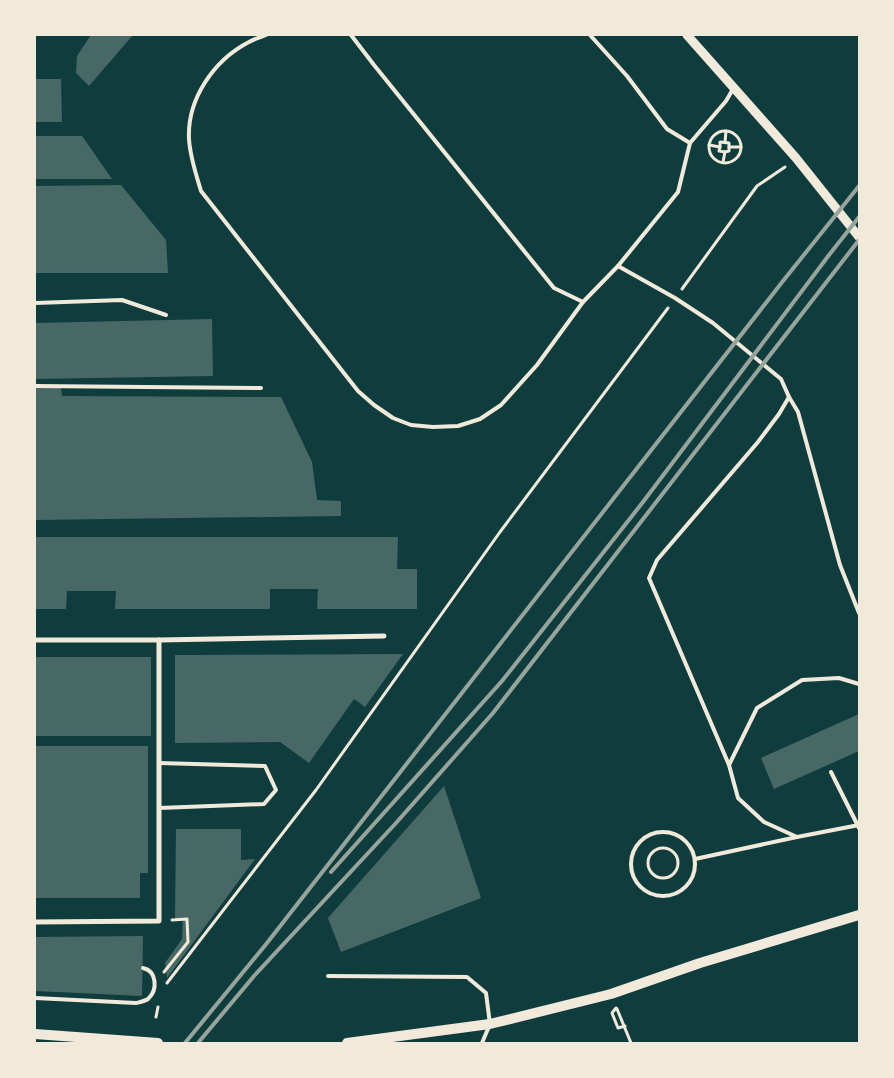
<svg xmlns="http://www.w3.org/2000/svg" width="894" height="1078" font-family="'Exo 2',sans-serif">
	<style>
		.building { fill: #486865 }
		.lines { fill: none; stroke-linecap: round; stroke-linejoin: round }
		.path { stroke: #f1e9da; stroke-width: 3 }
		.service { stroke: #f1e9da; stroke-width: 4 }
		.minor { stroke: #f1e9da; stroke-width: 5 }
		.tertiary { stroke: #f1e9da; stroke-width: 9 }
		.secondary { stroke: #f1e9da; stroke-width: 10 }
		.rail { stroke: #97a49c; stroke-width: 4 }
	</style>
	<rect width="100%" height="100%" fill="#0f3d3e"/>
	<g class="building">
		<path d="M91,35H133L89,86L76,73L77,56Z"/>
		<path d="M35,79H61L62,122H35Z"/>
		<path d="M35,136H82L112,179H35Z"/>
		<path d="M121,185L166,240L168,273H35V186Z"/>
		<path d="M212,319L213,376L35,379V323Z"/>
		<path d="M35,388H61L62,396L281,397L312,462L317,500L341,501V516L35,520Z"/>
		<path d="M35,537H398L397,569H417V609H317L318,589H270V609H115L116,591H67L66,609H35Z"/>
		<path d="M403,654L365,707L354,699L309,763L280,742L175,743V655Z"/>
		<rect x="35" y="657" width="116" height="79"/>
		<path d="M859,714V751L774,789L761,758Z"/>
		<path d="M35,746H148V873H140V898H35Z"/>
		<path d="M444,786L481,898L341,952L328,918Z"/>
		<path d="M176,829H241V860L255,859L167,978L165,963L182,939L183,918H175Z"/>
		<path d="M143,936L142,996L35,991V937Z"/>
	</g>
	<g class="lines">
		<g class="path">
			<circle cx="725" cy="147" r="16"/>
			<path d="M725,142L726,131"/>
			<path d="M709,145L720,147V142L729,143V151L725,152L723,162"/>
			<path d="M720,147L719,151L725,152"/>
			<path d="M729,147H741"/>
			<path d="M682,289L757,186L785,167"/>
			<circle cx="663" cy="863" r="15"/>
			<path d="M164,972L188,942L187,919L172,920"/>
			<path d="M167,983L316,790L500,532L668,308"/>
			<path d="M616,1008L612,1013L618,1028L625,1026"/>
			<path d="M617,1009L631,1043"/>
			<path d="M156,1017L158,1007"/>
		</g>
		<g class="service">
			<path d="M266,35C261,37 254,39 249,42C214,60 187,99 189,139C190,157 196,174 201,191L358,391L374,405L393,418L411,425L433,427L458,426L480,419L501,405L537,365L583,302L618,266L678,192L690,143L726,101L733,89"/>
			<path d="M351,35L374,65L554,288L583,302"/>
			<path d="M590,35L627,76L667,129L690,143"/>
			<path d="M618,266L675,298L713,323L781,379L789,397L798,412L840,565L859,613"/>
			<path d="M35,303L122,300L166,315"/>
			<path d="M35,386L261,388"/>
			<path d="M859,684L839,678L802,680L757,708L729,765L738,798L764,822L797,837L859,825"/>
			<path d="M159,763L265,766L276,790L264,804L159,808"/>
			<path d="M729,765L649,578L657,560L758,442L779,414L789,397"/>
			<path d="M831,772L859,828"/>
			<circle cx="663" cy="864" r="32"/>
			<path d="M695,859L797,837"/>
			<path d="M328,976L467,977L486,993L490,1024L482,1043"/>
			<path d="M35,998L136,1003C140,1002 145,1001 148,999C158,990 157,971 143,968"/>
		</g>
		<g class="minor">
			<path d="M35,640H159L384,636"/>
			<path d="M35,922L159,921V640"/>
		</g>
		<path class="tertiary" d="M687,35L796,158L859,237"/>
		<g class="secondary">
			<path d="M35,1034L158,1043"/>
			<path d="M347,1043L490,1024L611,994L700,963L859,915"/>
		</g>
		<g class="rail">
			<path d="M331,872L502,681L547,624L643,502L829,255L859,217"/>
			<path d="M185,1043L267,943L783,281L859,186"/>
			<path d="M198,1043L254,976L396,823L493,713L859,240"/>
		</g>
	</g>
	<rect width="894" height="1078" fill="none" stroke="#f1e9da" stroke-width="72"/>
</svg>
